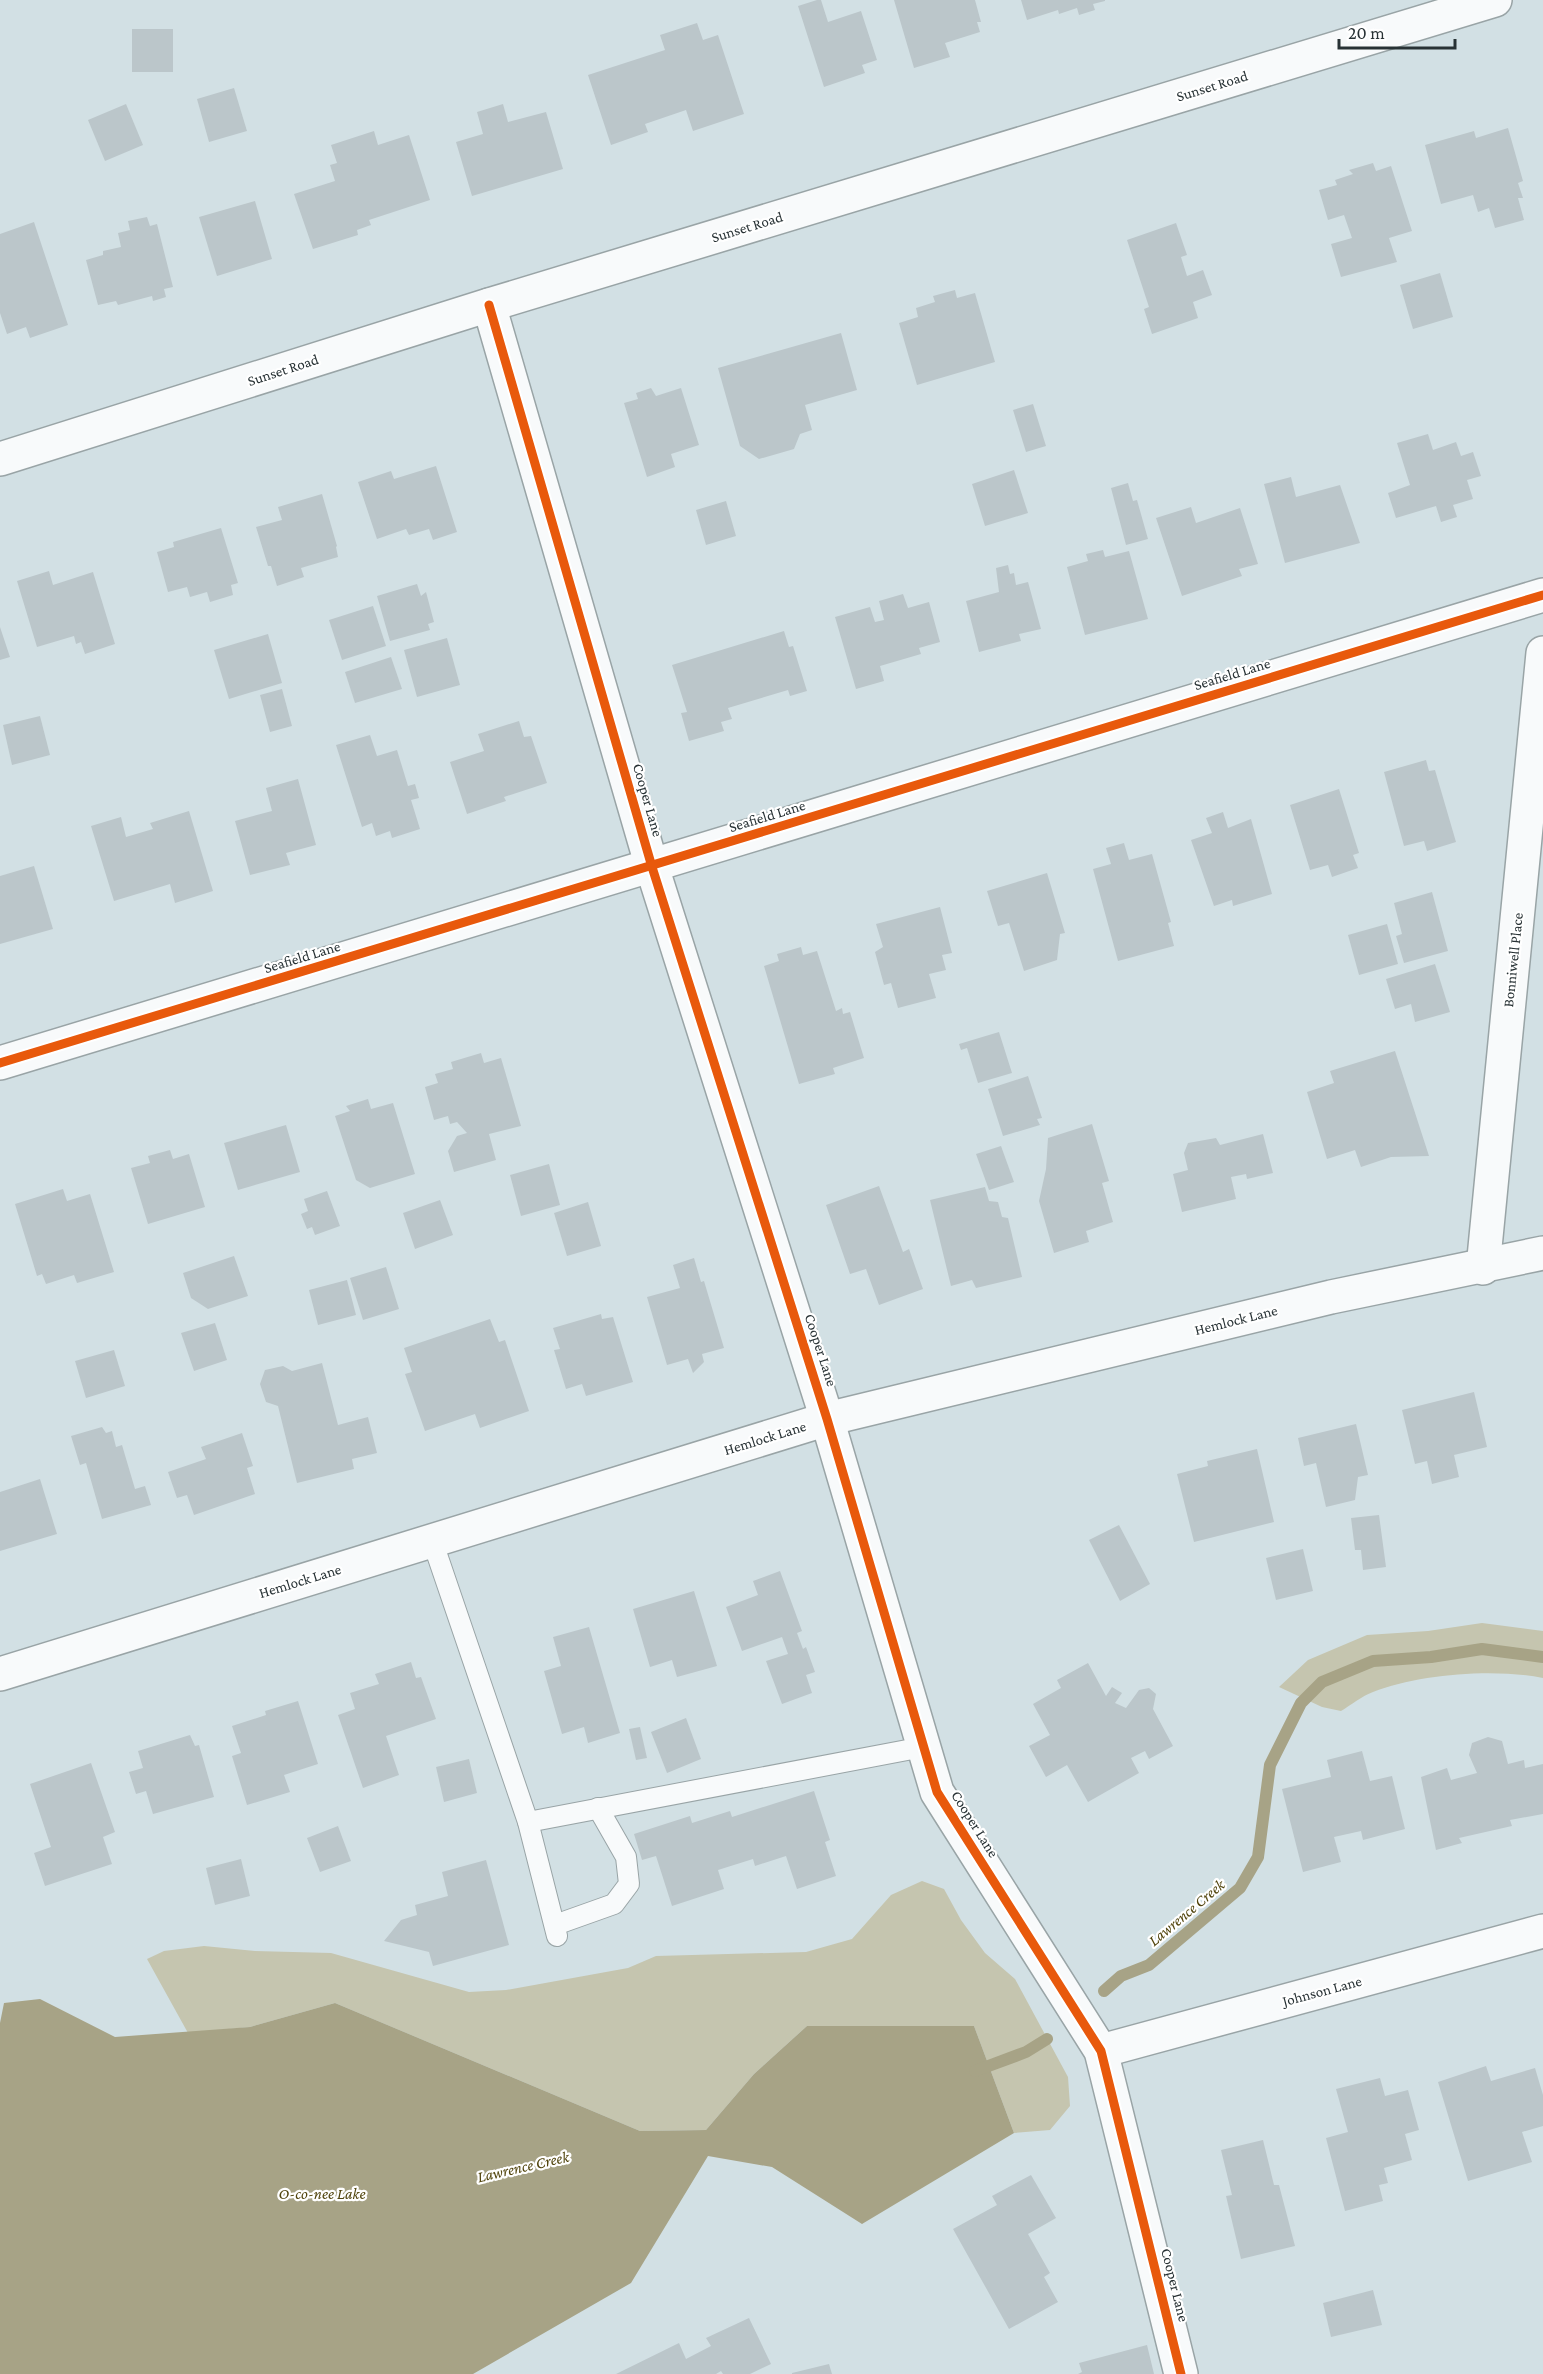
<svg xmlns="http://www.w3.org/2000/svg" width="1543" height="2374" font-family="'Crimson Pro',serif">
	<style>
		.green { fill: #c5c5af }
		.water { fill: #a7a386 }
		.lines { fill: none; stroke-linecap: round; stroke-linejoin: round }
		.stream { stroke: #a7a386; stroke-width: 12 }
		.building { fill: #bbc6ca }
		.service-casing { stroke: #99a4a6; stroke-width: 22 }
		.minor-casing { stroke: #99a4a6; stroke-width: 36 }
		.service { stroke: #f8fafb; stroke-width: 20 }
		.minor { stroke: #f8fafb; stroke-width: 33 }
		.cycleway-casing { stroke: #fff; stroke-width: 13 }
		.cycleway { stroke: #e8590c; stroke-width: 9 }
		.labels { text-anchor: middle; stroke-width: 4.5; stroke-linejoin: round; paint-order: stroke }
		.street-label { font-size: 15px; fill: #283235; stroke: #fff }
		.water-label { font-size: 16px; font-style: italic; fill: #51440c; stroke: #fff }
	</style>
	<rect width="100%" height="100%" fill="#d2e0e4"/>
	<g class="green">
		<path d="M1482,1623L1543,1631V1678C1494,1668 1419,1674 1373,1692C1362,1696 1351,1705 1341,1711L1322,1707L1279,1687L1308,1660L1367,1635L1428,1631Z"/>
		<path d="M922,1881L944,1889L961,1920L985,1953L1015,1979L1068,2077L1070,2106L1050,2130L1014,2133L974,2026H807L754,2074L706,2130L640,2131L335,2003L250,2027L188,2033L147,1959L164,1951L204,1946L255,1951L331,1953L469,1992L506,1990L628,1968L656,1956L806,1952L852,1939L891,1895Z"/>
	</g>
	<path class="water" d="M40,1999L115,2037L250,2027L335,2003L640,2131L706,2130L754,2074L807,2026H974L1014,2133L862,2224L772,2167L708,2156L631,2283L473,2374H0V2023L4,2003Z"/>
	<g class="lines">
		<g class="stream">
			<path d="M1104,1991L1121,1976L1149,1965L1240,1888L1258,1857L1270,1765L1301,1703L1322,1682L1373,1661L1431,1657L1482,1649L1543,1657"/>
			<path d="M975,2071L1026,2052L1047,2039"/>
		</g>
	</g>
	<g class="building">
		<path d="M817,0H821L828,22L861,11L877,60L862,65L865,73L824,87L798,6Z"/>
		<path d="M894,0H975L981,22H977L980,32L945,43L950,57L914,68Z"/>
		<path d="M1021,0H1105V1L1093,4L1095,10L1079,15L1077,8L1059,14L1058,10L1027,20Z"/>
		<path d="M697,23L703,40L718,35L744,114L693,131L686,110L645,124L648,132L611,145L588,75L665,50L660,35Z"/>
		<rect x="132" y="29" width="41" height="43"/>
		<path d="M234,88L247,131L209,142L197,99Z"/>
		<path d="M126,104L143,145L105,161L88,120Z"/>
		<path d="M503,104L508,122L546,112L563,169L472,196L456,142L483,134L477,112Z"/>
		<path d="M1508,128L1523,181L1518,183L1523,198H1518L1524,220L1495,228L1489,208L1478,212L1473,195L1441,204L1425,145L1474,131L1476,138Z"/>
		<path d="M374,131L378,145L409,135L430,200L369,220L371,225L357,230L358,235L313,249L294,194L335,181L330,165L337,163L331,145Z"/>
		<path d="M1373,163L1376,171L1391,166L1412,231L1389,238L1397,262L1341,277L1331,244L1352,238L1344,215L1328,220L1319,190L1337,185L1335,180L1353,174L1349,170Z"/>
		<path d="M255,201L272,259L217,276L199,217Z"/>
		<path d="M147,217L150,226L157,224L173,287L164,289L166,297L153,301L152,296L118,305L116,301L98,305L86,260L103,255V251L121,247L118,233L130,230L128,221Z"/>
		<path d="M34,222L68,325L30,338L26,327L7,334L0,313V234Z"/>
		<path d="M1176,223L1187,255L1181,257L1187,276L1203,270L1212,295L1193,302L1198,318L1152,334L1144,309L1149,307L1127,240Z"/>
		<path d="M1440,273L1453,317L1413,329L1400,285Z"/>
		<path d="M955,290L957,298L975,293L995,362L917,385L899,323L918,317L916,308L935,302L933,296Z"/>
		<path d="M841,333L857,390L805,405L812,430L800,434L794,449L759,459L740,446L718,368Z"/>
		<path d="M651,388L656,396L681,388L699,445L671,454L675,467L647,477L624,403L638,399L636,393Z"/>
		<path d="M1033,404L1046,446L1026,452L1013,410Z"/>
		<path d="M1428,434L1433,450L1456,442L1461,456L1473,452L1481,476L1467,480L1473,499L1453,505L1457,517L1441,522L1436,506L1396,518L1388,493L1410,485L1397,443Z"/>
		<path d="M436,466L457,532L433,540L429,529L409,535L406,529L377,539L358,482L391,471L394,479Z"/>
		<path d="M1014,470L1028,513L985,526L972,484Z"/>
		<path d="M1291,477L1296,497L1340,485L1360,543L1285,563L1264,484Z"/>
		<path d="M1128,483L1133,501L1137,500L1148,539L1126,545L1111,488Z"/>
		<path d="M322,494L337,546L336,547L338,557L301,568L304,577L277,586L271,566H268L256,527L282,520L278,507Z"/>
		<path d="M726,501L736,536L706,545L696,510Z"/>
		<path d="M1191,507L1196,523L1240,508L1258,564L1239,569L1242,576L1182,596L1156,518Z"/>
		<path d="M221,528L238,583L231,585L233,595L210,602L207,592L190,597L187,587L168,592L157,552L174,547L173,542Z"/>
		<path d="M1103,550L1105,557L1129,551L1148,619L1085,635L1067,567L1088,561L1086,554Z"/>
		<path d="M1008,565L1010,574L1014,573L1016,585L1028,582L1041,629L1019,634L1021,641L979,652L966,601L999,592L996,568Z"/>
		<path d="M49,571L53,585L93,572L115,644L85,654L81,642L76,644L74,636L37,647L17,581Z"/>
		<path d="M417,584L421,596L426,592L434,622L428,624L430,630L390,641L377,596Z"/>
		<path d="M903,594L908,608L929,602L940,642L919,648L921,654L880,666L884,681L856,689L835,617L870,607L875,622L884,620L879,601Z"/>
		<path d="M373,606L386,646L342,660L329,620Z"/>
		<path d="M0,627L10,657L0,660Z"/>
		<path d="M784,631L789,647L793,646L807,691L790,696L788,690L728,708L732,719L721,722L724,731L689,741L681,713L687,712L672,665Z"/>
		<path d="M268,634L282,683L229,699L214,650Z"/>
		<path d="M447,638L460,685L417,697L404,650Z"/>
		<path d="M391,657L402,689L355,703L345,672Z"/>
		<path d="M282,689L292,726L270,732L260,695Z"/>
		<path d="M40,716L50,755L12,765L3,725Z"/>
		<path d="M519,721L524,737L531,736L547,783L504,797L506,801L467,814L450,762L484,751L478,734Z"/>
		<path d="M370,735L377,756L397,750L408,786L415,784L419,798L411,800L420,829L392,838L390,831L376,836L372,823L362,827L336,745Z"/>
		<path d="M1426,760L1429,771L1435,770L1456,842L1427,851L1424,841L1404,846L1384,772Z"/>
		<path d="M298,779L316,845L286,853L290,865L250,875L235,821L272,811L266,788Z"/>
		<path d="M1339,789L1359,853L1353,855L1358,868L1332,877L1328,865L1310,870L1290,805Z"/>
		<path d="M189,811L213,891L175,903L170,884L114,901L91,826L121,817L126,837L153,829L150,823Z"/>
		<path d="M1223,812L1228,828L1251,819L1272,894L1233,906L1232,900L1214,906L1191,840L1212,833L1206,818Z"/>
		<path d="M1124,843L1129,860L1152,854L1171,922L1168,923L1174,946L1118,961L1093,869L1111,864L1106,848Z"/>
		<path d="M34,866L53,929L0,944V876Z"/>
		<path d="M1047,873L1065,933L1060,934L1057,960L1024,971L1009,923L998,926L987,891Z"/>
		<path d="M1432,892L1448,951L1404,963L1396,936L1402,934L1394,903Z"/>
		<path d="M940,907L952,953L942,955L946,970L929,974L936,998L898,1008L891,983L884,985L875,952L883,947L876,924Z"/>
		<path d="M1387,924L1398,964L1359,975L1348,935Z"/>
		<path d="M801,947L803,955L817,951L836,1011L842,1008L843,1014L850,1012L864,1058L833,1068L835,1074L799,1084L764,966L779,961L777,954Z"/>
		<path d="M1435,964L1450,1012L1415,1022L1411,1004L1395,1009L1386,979Z"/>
		<path d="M999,1032L1012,1073L978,1083L967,1048L961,1050L959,1044Z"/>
		<path d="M1395,1051L1429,1156L1391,1157L1361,1167L1355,1150L1327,1159L1307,1092L1334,1083L1330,1071Z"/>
		<path d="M481,1053L484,1063L501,1058L521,1126L489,1134L496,1160L454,1172L448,1151L457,1136L467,1133L457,1122L450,1124L448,1116L434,1120L425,1087L438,1083L435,1074L453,1069L451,1062Z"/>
		<path d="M1028,1076L1042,1118L1037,1119L1040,1125L1003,1136L988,1089Z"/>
		<path d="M368,1099L371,1109L393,1103L415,1174L370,1188L356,1180L335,1116L350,1111L346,1106Z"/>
		<path d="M1092,1124L1109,1181L1102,1183L1113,1222L1086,1231L1089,1242L1054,1253L1039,1201L1046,1169L1048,1138Z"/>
		<path d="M286,1125L300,1172L238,1190L224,1143Z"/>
		<path d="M1263,1134L1273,1173L1247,1179L1246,1174L1231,1177L1236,1199L1182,1212L1173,1174L1188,1170L1184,1153L1188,1143L1216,1138L1220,1145Z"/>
		<path d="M1001,1146L1014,1182L989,1190L976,1154Z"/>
		<path d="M170,1150L173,1159L189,1154L205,1207L148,1224L131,1168L150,1163L148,1156Z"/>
		<path d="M549,1164L560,1205L521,1216L510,1175Z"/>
		<path d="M879,1186L903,1252L909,1249L923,1289L879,1305L866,1269L850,1274L826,1205Z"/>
		<path d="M985,1187L989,1201L998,1202L1002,1217L1008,1218L1022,1277L976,1288L972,1280L951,1286L930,1200Z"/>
		<path d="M63,1189L67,1201L90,1194L114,1272L77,1283L74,1275L46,1284L42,1274L37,1276L15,1204Z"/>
		<path d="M327,1191L340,1226L315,1235L312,1227L307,1229L301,1214L308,1211L304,1199Z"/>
		<path d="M440,1200L453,1235L415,1249L403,1213Z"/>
		<path d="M588,1202L601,1246L567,1256L554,1213Z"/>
		<path d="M234,1256L248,1296L208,1309L191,1298L183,1273Z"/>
		<path d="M694,1258L701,1282L704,1281L724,1348L702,1354L704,1362L693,1373L688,1359L667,1365L647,1297L680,1288L673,1265Z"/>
		<path d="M386,1267L399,1309L363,1320L350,1278Z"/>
		<path d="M347,1280L356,1315L318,1325L309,1290Z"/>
		<path d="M601,1314L602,1319L613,1317L633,1382L586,1396L582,1384L566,1389L554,1350L560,1349L553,1328Z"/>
		<path d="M490,1319L499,1342L505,1340L529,1411L480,1428L475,1414L425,1431L405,1374L412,1372L404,1348Z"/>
		<path d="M215,1323L227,1360L194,1371L181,1333Z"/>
		<path d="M114,1350L125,1386L86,1398L75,1361Z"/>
		<path d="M322,1363L338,1425L368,1417L377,1453L352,1459L354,1469L297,1483L278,1406L266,1402L260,1384L265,1370L283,1366L292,1371Z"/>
		<path d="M1474,1392L1487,1447L1454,1455L1459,1477L1432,1484L1427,1461L1415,1464L1402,1410Z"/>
		<path d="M1356,1424L1368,1475L1358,1477L1355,1500L1326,1507L1316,1463L1304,1466L1298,1438Z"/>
		<path d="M102,1427L106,1433L112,1431L116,1447L122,1445L135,1489L145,1486L151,1505L102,1519L86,1463L80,1465L71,1436Z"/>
		<path d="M242,1433L253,1466L247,1468L255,1494L194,1515L187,1495L177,1498L168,1472L206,1459L201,1447Z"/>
		<path d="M1257,1449L1274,1522L1194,1542L1177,1474L1208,1466L1207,1461Z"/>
		<path d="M40,1479L57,1534L0,1551V1492Z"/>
		<path d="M1379,1515L1386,1567L1363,1570L1361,1550H1355L1351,1518Z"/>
		<path d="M1119,1525L1150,1584L1120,1601L1089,1540Z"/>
		<path d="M1303,1549L1313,1591L1276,1600L1266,1558Z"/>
		<path d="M780,1571L802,1631L797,1633L803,1649L806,1647L815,1672L806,1675L812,1693L782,1704L766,1661L788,1654L782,1637L742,1651L726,1607L758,1595L753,1581Z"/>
		<path d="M694,1591L717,1666L677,1677L672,1660L650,1667L633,1609Z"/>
		<path d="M589,1627L620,1733L588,1743L584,1727L562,1734L544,1671L561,1666L553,1637Z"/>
		<path d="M411,1662L416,1678L421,1677L436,1719L386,1736L399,1775L363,1788L338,1715L355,1709L350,1693L379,1684L375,1674Z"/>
		<path d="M1088,1663L1106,1696L1112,1687L1122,1693L1115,1703L1126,1708L1139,1690L1149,1688L1156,1694L1153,1709L1173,1746L1149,1759L1145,1751L1131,1758L1139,1773L1088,1802L1067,1765L1046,1777L1029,1746L1050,1735L1033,1704L1061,1688L1057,1680Z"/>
		<path d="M298,1701L318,1764L284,1775L290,1792L247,1805L232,1756L241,1753L232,1726L266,1715L265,1711Z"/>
		<path d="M686,1718L701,1759L667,1773L651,1732Z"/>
		<path d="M640,1727L647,1758L636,1760L629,1729Z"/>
		<path d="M190,1735L195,1746L199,1745L214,1797L153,1814L146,1791L136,1794L129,1772L143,1768L138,1751Z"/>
		<path d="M1488,1737L1502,1741L1508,1764L1524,1760L1525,1768L1543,1764V1814L1510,1820L1512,1826L1459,1838L1462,1843L1436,1850L1421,1777L1447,1768L1451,1780L1477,1773L1469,1755L1472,1743Z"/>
		<path d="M1362,1751L1370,1781L1392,1776L1405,1829L1363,1840L1361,1831L1334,1837L1341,1862L1303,1872L1282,1789L1331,1777L1327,1760Z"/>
		<path d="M469,1759L477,1793L444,1802L436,1767Z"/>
		<path d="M91,1763L115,1832L103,1837L112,1864L45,1886L34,1853L51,1847L30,1784Z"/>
		<path d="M814,1791L830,1840L825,1842L836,1876L797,1889L786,1856L755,1866L753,1859L718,1870L724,1889L672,1906L656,1856L642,1860L634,1834L690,1816L692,1823L730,1811L732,1817Z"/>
		<path d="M338,1826L351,1861L320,1872L307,1838Z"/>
		<path d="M241,1859L250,1896L215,1905L206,1868Z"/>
		<path d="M486,1860L509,1945L433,1966L429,1952L384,1941L401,1920L417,1915L415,1905L448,1896L442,1872Z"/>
		<path d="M1486,2066L1491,2081L1535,2068L1543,2095V2126L1522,2132L1532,2162L1468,2181L1438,2082Z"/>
		<path d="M1380,2078L1385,2096L1408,2090L1419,2130L1405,2134L1412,2160L1384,2168L1388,2183L1379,2185L1383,2201L1345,2211L1326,2138L1348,2132L1336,2089Z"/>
		<path d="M1263,2140L1274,2185H1279L1295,2246L1241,2259L1226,2196L1232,2195L1221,2150Z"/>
		<path d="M1031,2175L1056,2218L1028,2234L1050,2273L1044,2277L1058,2302L1009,2329L953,2229L997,2205L992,2196Z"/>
		<path d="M1373,2290L1382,2325L1331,2337L1323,2303Z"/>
		<path d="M749,2318L771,2364L750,2374H723L721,2371L716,2374H616L679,2343L686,2359L711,2346L706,2338Z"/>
		<path d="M1147,2345L1154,2374H1078L1082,2372L1079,2363Z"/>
		<path d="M829,2364L832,2374H792V2373Z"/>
	</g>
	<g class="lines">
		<g class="service-casing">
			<g id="service">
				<path d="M432,1540L528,1822L557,1936"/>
				<path d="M528,1822L923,1747"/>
				<path d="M555,1925L614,1904L629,1884L626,1857L598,1808"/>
			</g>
		</g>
		<g class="minor-casing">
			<g id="minor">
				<path d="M489,305L652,867L827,1419L937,1792L1101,2051L1181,2374"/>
				<path d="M0,459L489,305L1495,0"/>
				<path d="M0,1063L1543,595"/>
				<path d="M1483,1268L1543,653"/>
				<path d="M0,1674L827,1419L1331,1297L1543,1253"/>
				<path d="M1101,2051L1543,1931"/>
			</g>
		</g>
		<use href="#service" class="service"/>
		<use href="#minor" class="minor"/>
		<g class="cycleway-casing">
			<g id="cycleway">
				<path d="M489,305L652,867L827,1419L937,1792L1101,2051L1181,2374"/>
				<path d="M0,1063L1543,595"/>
			</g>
		</g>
		<use href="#cycleway" class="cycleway"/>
	</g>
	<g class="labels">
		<g class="street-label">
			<text transform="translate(1212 86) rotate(-17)" y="5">Sunset Road</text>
			<text transform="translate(747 227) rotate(-17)" y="5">Sunset Road</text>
			<text transform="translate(283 370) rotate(-18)" y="5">Sunset Road</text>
			<text transform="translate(1232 674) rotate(-17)" y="5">Seafield Lane</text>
			<text transform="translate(648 800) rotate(74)" y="5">Cooper Lane</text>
			<text transform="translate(767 816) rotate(-17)" y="5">Seafield Lane</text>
			<text transform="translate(302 957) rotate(-17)" y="5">Seafield Lane</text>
			<text transform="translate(1513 960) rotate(-84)" y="5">Bonniwell Place</text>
			<text transform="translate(1236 1320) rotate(-14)" y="5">Hemlock Lane</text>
			<text transform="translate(821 1350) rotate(72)" y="5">Cooper Lane</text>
			<text transform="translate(765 1438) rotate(-17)" y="5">Hemlock Lane</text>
			<text transform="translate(300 1581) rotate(-17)" y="5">Hemlock Lane</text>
			<text transform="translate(975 1824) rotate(58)" y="5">Cooper Lane</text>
			<text transform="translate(1322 1991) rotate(-15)" y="5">Johnson Lane</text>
			<text transform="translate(1175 2285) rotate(76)" y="5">Cooper Lane</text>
		</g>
		<g class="water-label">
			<text transform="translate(1186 1912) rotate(-40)" y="6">Lawrence Creek</text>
			<text transform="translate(523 2166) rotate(-13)" y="6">Lawrence Creek</text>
			<text x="322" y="2199">O-co-nee Lake</text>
		</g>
	</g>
	<path d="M1339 39v9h116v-9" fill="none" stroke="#283235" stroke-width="3"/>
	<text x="1348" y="39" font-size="18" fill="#283235" stroke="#ffffff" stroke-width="4.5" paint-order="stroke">20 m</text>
</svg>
